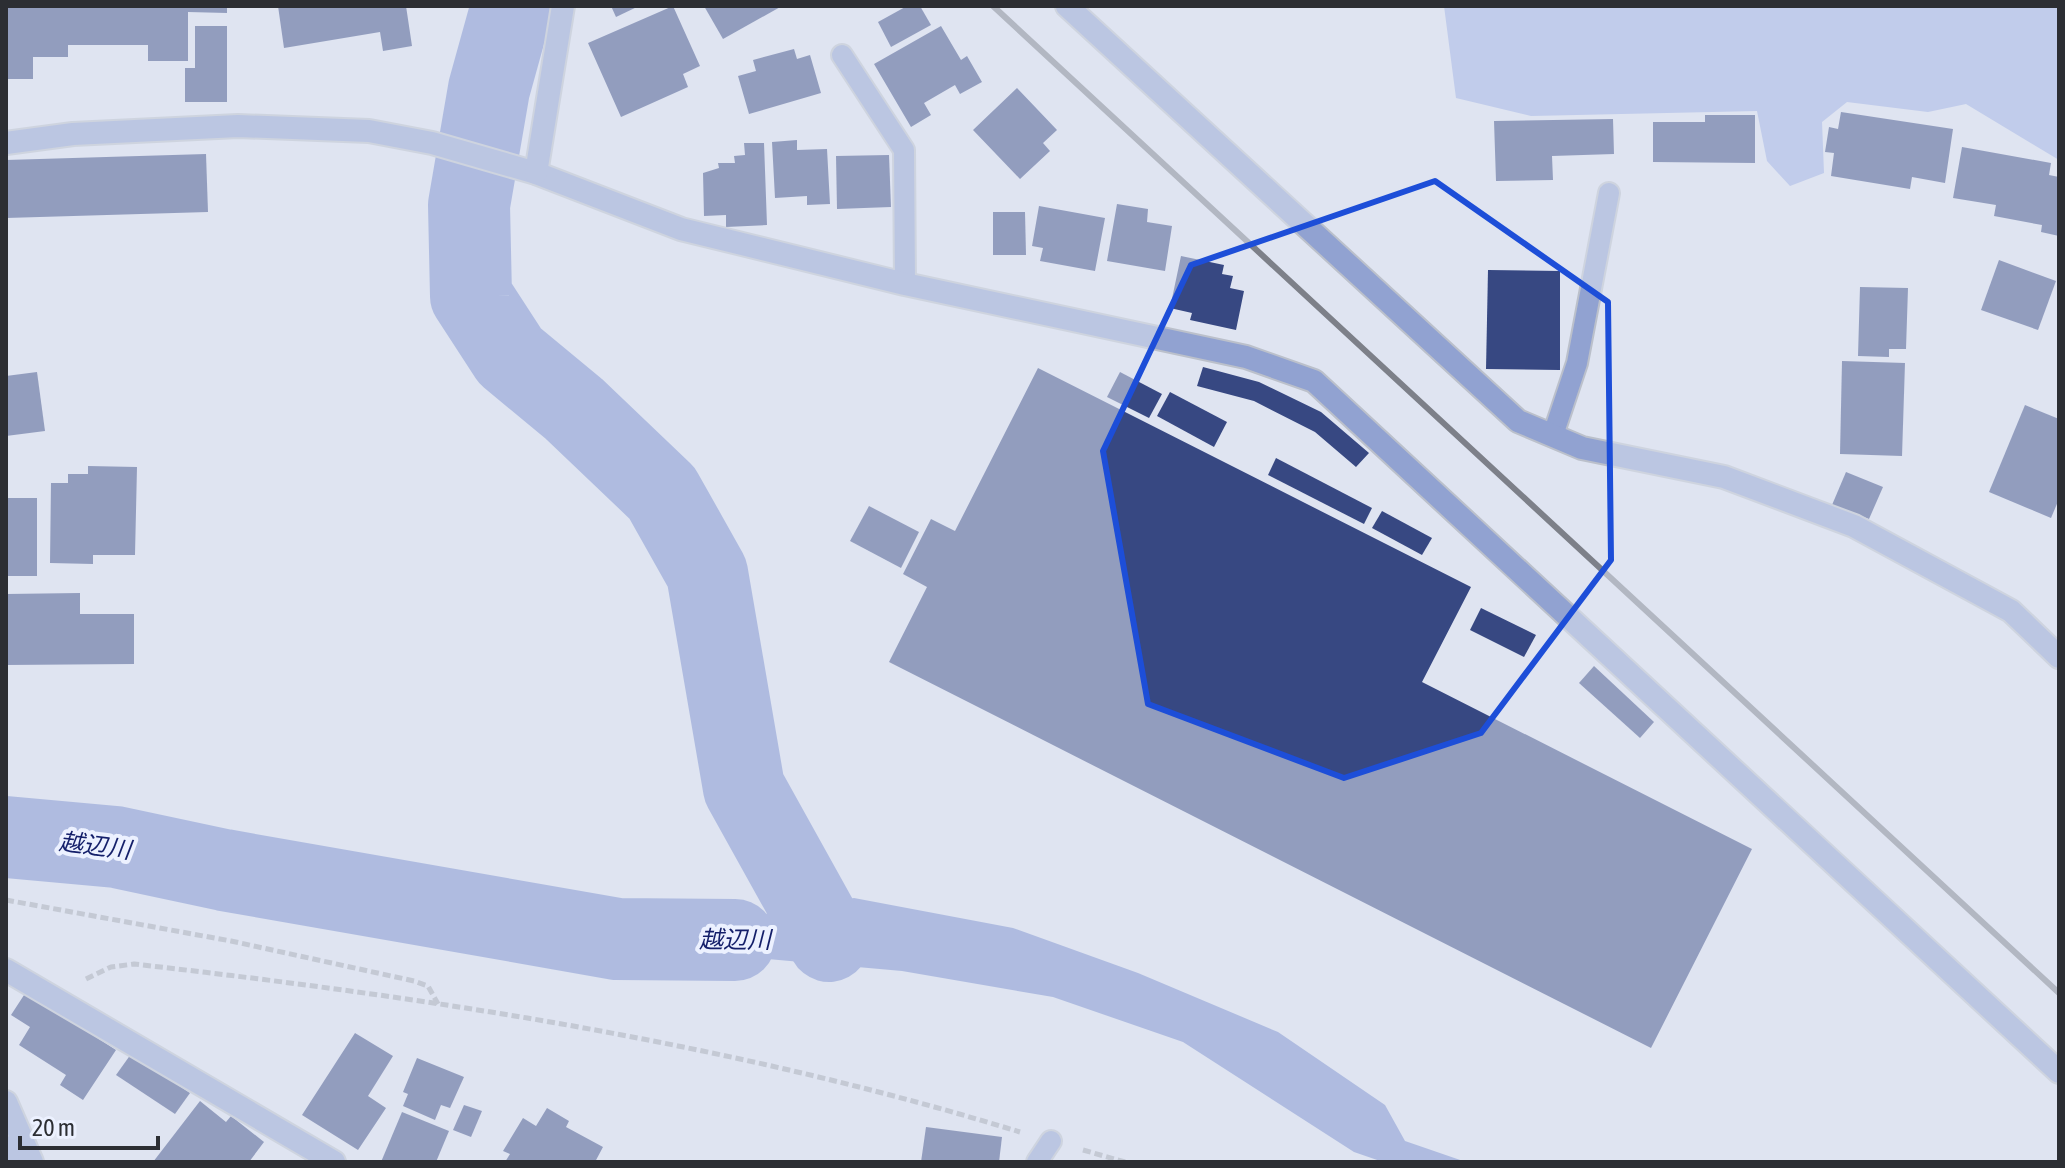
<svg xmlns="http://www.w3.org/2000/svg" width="2065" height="1168" font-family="'Asap Condensed','Noto Sans JP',sans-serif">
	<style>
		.green { fill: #9dafe4 }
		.water { fill: #768bcc }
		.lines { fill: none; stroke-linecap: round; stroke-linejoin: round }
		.river { stroke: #768bcc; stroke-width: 82 }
		.building { fill: #374882 }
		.service-casing { stroke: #bbc0cb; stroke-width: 24 }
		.minor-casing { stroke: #bbc0cb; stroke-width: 26 }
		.tertiary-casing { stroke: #bbc0cb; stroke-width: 26 }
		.path { stroke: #a4a8b2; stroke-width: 5; stroke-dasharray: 8 4; stroke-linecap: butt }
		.service { stroke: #91a2d1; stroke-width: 20 }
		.minor { stroke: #91a2d1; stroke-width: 22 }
		.tertiary { stroke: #91a2d1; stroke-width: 22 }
		.rail { stroke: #7d8089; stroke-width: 6 }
		.marked { fill: none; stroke: #1d4ed8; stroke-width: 6; stroke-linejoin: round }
		.labels { text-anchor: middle; stroke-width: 8; stroke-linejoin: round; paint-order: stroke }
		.water-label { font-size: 24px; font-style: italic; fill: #141f6a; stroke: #ecf1ff }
	</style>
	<rect width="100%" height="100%" fill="#dfe4f1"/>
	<path class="green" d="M1444,6H2059V160L1966,104L1928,112L1847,102L1822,122L1824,173L1790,186L1767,161L1757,111L1531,116L1456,98Z"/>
	<path class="water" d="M854,898L1013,928L1138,973L1278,1032L1385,1105L1405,1141L1466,1162H1383L1354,1152L1183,1042L1053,997L902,971L597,944Z"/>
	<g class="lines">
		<g class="river">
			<path d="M512,6L489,89L469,205L471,296L510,356L574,409L662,493L707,573L744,788L829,941"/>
			<path d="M6,837L116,847L224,870L617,939L735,940"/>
		</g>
	</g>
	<g class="building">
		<path d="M8,6H227V13L188,12V61H148V45H68V57H33V79H7Z"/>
		<path d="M278,6H406L412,46L383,51L380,32L284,48Z"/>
		<path d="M611,6H639L616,17Z"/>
		<path d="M673,6L700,66L683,74L688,87L621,117L588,43Z"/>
		<path d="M704,6H782L723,39Z"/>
		<path d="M907,6H920L931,25L891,47L878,22Z"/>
		<path d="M195,26H227V102H185V68H195Z"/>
		<path d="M941,26L961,60L967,56L982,82L960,94L955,85L924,103L931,115L911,127L874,64Z"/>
		<path d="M794,49L797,59L810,55L821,93L749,114L738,76L756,71L753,60Z"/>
		<path d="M1017,88L1057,130L1043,143L1050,151L1020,179L973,130Z"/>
		<path d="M1841,112L1953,129L1945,183L1912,177L1910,189L1831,176L1834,153L1825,152L1829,127L1838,129Z"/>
		<path d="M1705,115H1755V163L1653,162V122H1705Z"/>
		<path d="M1613,119L1614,154L1552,156L1553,180L1496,181L1494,121Z"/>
		<path d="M797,140V150L827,149L830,204L807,205V196L775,198L772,142Z"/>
		<path d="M744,143H764L767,225L726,227V215L704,216L703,173L719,168L718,163H735L734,156L745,155Z"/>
		<path d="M1962,147L2051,163L2049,175L2059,177V236L2041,232L2042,225L1994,216L1996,205L1953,198Z"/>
		<path d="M206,154L208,212L6,218V160Z"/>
		<path d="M889,155L891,207L837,209L836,156Z"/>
		<path d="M1117,204L1148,209L1147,222L1172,226L1165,271L1107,261Z"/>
		<path d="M1039,206L1105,218L1095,271L1040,261L1043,248L1032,246Z"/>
		<path d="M993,212H1025L1026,255H993Z"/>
		<path d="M1181,256L1224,265L1222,274L1233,276L1230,288L1244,291L1236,330L1190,320L1192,313L1170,308Z"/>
		<path d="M1999,260L2056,281L2038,330L1981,310Z"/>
		<path d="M1488,270L1560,271V370L1486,369Z"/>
		<path d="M1860,287L1908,288L1906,349H1889V357L1858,356Z"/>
		<path d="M1842,361L1905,363L1902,456L1840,454Z"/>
		<path d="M1203,367L1259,382L1321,412L1369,453L1356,467L1315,432L1254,401L1197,386Z"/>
		<path d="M1038,368L1471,587L1422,682L1752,849L1651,1048L889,662L927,587L903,574L931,519L955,531Z"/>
		<path d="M37,372L45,431L6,436V376Z"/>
		<path d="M1120,372L1162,394L1149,418L1107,397Z"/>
		<path d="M1170,392L1227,422L1214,447L1157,416Z"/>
		<path d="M2025,405L2059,419V499L2051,518L1989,492Z"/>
		<path d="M1276,458L1372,508L1364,524L1268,475Z"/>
		<path d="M88,466L137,467L135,555H93V564L50,563L51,483H68V474H88Z"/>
		<path d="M1846,472L1883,487L1869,519L1832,505Z"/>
		<rect x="6" y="498" width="31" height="78"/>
		<path d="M869,506L919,532L901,568L850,541Z"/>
		<path d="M1382,511L1432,538L1422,555L1372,528Z"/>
		<path d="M80,593V614H134V664L6,665V594Z"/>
		<path d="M1481,608L1536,635L1524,657L1470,630Z"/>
		<path d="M1594,666L1654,722L1640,738L1579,683Z"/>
		<path d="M26,992L116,1050L83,1100L60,1085L66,1075L19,1045L30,1027L11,1015Z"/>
		<path d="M355,1033L393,1056L368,1096L386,1108L358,1150L302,1115Z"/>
		<path d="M131,1054L190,1093L175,1114L116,1075Z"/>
		<path d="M417,1058L464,1077L450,1108L441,1105L435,1120L403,1106L408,1094L403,1092Z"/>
		<path d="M200,1101L226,1122L231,1116L264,1142L249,1162H153Z"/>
		<path d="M464,1105L482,1111L471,1137L453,1130Z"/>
		<path d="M547,1108L569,1121L566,1127L603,1147L595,1162H505L510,1154L503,1151L523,1118L536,1126Z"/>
		<path d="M402,1112L449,1131L436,1162H381Z"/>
		<path d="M926,1127L1002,1137L999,1162H921Z"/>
	</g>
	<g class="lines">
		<g class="service-casing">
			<g id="service">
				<path d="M842,55L904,150L905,284"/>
				<path d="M1553,435L1577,363L1609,193"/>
				<path d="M1037,1162L1051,1141"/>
			</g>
		</g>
		<g class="minor-casing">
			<g id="minor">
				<path d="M1067,6L1518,421L1582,448L1724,477L1854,526L2011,611L2059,657"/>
				<path d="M6,143L73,134L238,126L369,131L432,143L536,173L681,229L905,284L1246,357L1314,381L2059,1072"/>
				<path d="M536,173L563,6"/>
				<path d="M6,970L334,1162"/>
				<path d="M6,1147L30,1162"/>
			</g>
		</g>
		<g class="tertiary-casing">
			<path id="tertiary" d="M6,1102L32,1162"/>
		</g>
		<g class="path">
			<path d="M6,900L231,941L414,981L428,986L438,1004"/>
			<path d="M86,979L111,967L134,964C433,998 731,1043 1020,1132"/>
			<path d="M1083,1150L1125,1162"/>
		</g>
		<use href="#service" class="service"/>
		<use href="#minor" class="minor"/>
		<use href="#tertiary" class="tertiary"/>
		<path class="rail" d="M993,6L2059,993"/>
	</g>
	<path d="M0 0H2065V1168H0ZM1435,181L1608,302L1611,560L1481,733L1344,778L1148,704L1103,451L1191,265Z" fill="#dfe4f1" fill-opacity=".55" fill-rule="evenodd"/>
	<path class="marked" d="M1435,181L1608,302L1611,560L1481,733L1344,778L1148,704L1103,451L1191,265Z"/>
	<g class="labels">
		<g class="water-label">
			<text transform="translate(95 846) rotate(7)" y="8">越辺川</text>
			<text x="735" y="948">越辺川</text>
		</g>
	</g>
	<rect width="2065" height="1168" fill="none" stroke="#2c2e33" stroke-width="16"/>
	<path d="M20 1136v12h138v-12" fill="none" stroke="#2c2e33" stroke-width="4"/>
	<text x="32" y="1136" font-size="24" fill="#2c2e33" stroke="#ecf1ff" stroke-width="6" paint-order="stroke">20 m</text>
</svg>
